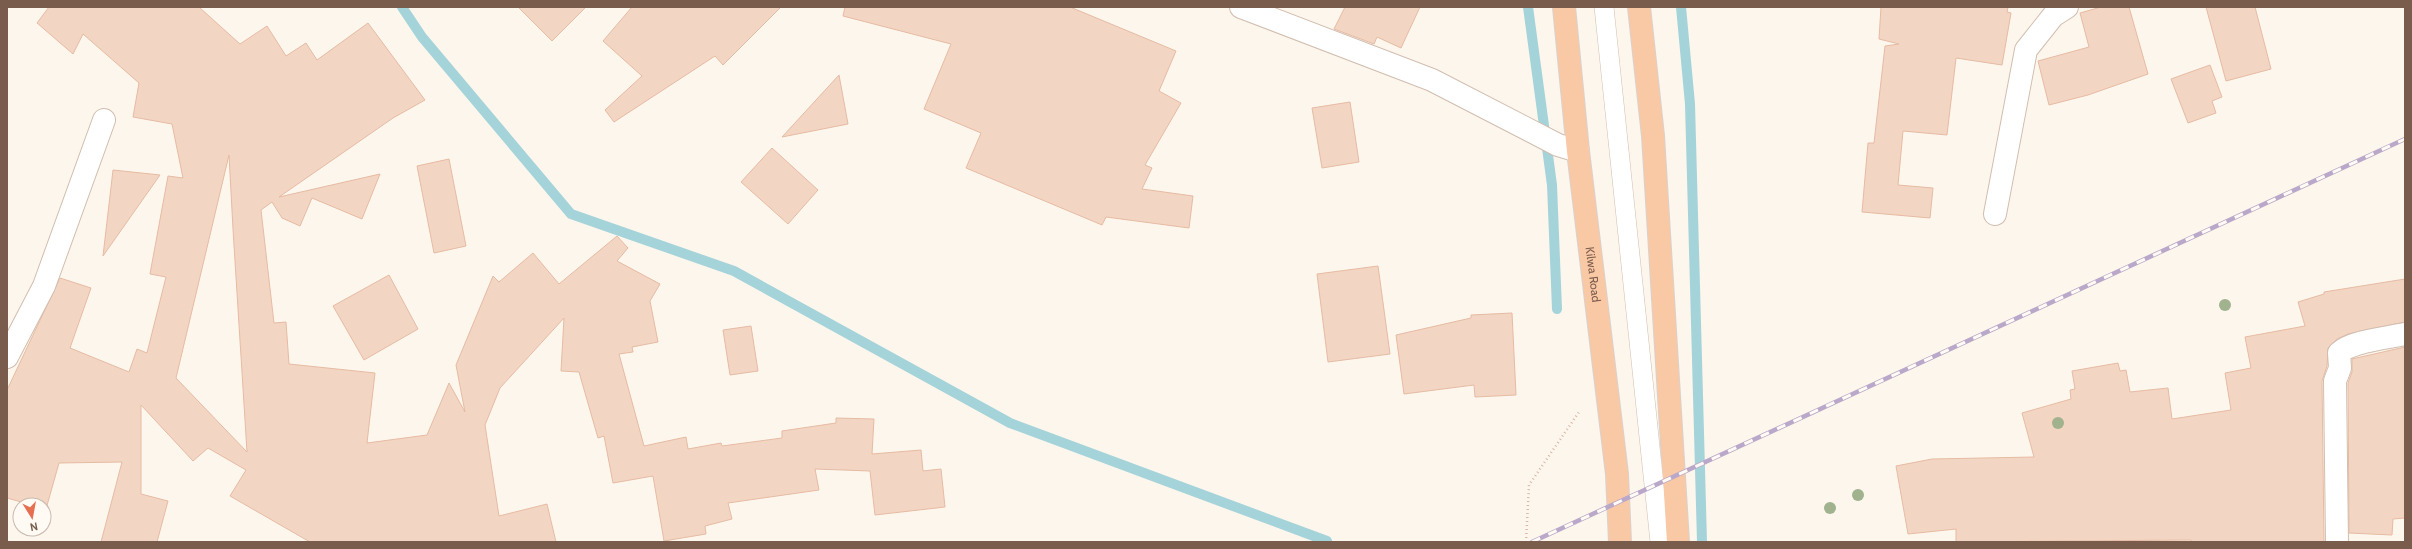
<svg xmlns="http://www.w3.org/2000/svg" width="2412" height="549" font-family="Cabin,sans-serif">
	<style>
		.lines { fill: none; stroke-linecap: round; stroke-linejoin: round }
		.stream { stroke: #a5d3da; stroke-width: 10 }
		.building { fill: #f3d5c3; stroke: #e6bba3; fill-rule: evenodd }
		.service-casing { stroke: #d1beb0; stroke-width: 20 }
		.minor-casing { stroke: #d1beb0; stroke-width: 24 }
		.trunk-casing { stroke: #dad1cd; stroke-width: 24 }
		.path { stroke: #d9b8a5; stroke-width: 2.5; stroke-dasharray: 1 3; stroke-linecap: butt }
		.service { stroke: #fff; stroke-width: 19 }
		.minor { stroke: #fff; stroke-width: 22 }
		.trunk { stroke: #f9c8a4; stroke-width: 22 }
		.rail-casing { stroke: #b9a8c9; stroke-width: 4.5 }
		.rail { stroke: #fffaf3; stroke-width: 3; stroke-dasharray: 9; stroke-linecap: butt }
		.tree { fill: #a0b28e }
		.labels { text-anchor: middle; stroke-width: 3.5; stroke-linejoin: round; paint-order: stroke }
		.street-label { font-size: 12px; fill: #7a5c4d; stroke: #fffaf3 }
	</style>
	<rect width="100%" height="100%" fill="#fdf6ec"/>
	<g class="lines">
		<g class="stream">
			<path d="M402,7L422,37L571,214L734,271L1010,423L1327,541"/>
			<path d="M1528,7L1552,185L1557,309"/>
			<path d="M1681,7L1690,104L1702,542"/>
		</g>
	</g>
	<g class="building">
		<path d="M49,7H199L240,44L267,26L286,56L306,43L317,60L368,23L425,100L393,118L279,197L380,174L362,219L312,198L300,226L282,218L272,202L261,210L274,323L286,322L289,364L375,373L367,443L427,435L449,383L465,412L456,365L493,276L499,282L533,253L559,284L617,236L628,248L617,261L660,284L650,301L658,342L632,347L633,352L619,354L644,446L686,437L688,449L721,443L722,446L782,438V431L836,423V418L874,419L872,454L921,450L923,471L941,469L945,507L875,515L870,471L815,469L819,490L728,503L732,519L705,526L706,534L664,541L653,476L613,483L604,436L598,438L579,372L561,371L564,318L500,388L485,425L499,516L547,504L556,542H310L230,496L246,470L208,448L193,461L141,405V494L168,501L157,542H101L122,462L59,463L46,509L44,505H32L7,498V390L60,278L91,288L70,348L129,372L137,349L147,353L166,277L150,274L168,176L183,178L172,124L133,117L139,83L83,34L73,54L37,23ZM229,155L233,229L247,452L176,378Z"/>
		<path d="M518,7H586L552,41Z"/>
		<path d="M632,7H781L723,65L715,56L614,122L605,110L642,76L603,41Z"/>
		<path d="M845,7H1070L1176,51L1159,91L1181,103L1145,165L1152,168L1142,189L1193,196L1189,228L1106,217L1102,225L966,168L981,133L924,109L951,44L843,16Z"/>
		<path d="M1345,7H1420L1401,48L1377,37L1374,44L1334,29Z"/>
		<path d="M1881,7H2008L2007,12L2011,13L2002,65L1956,58L1947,135L1903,131L1898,185L1933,188L1930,218L1862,212L1868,143H1874L1885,46L1899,44L1879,39Z"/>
		<path d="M2101,7H2129L2148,74L2088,95L2049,105L2038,61L2089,47L2080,13Z"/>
		<path d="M2206,7H2255L2271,69L2226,81Z"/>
		<path d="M2210,65L2222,97L2212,101L2216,113L2188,123L2171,79Z"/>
		<path d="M839,75L848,124L782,137Z"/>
		<path d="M1350,102L1359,162L1322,168L1312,108Z"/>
		<path d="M772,148L818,190L788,224L741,182Z"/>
		<path d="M449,159L466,246L434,253L417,166Z"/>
		<path d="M113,170L160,175L103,256Z"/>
		<path d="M1378,266L1390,354L1328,362L1317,274Z"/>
		<path d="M389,275L418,329L364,360L333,306Z"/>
		<path d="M2405,279V322L2348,334L2337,339L2328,348L2327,366L2322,381L2324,542H2191V540L1956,542V529L1908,534L1896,466L1932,459L2034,457L2022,413L2071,399L2070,390L2075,389L2072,371L2118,363L2120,371L2126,370L2130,392L2168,388L2172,419L2231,410L2225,373L2251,368L2245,337L2305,326L2298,302L2324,294V292Z"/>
		<path d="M1512,313L1516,395L1475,397L1474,385L1404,394L1396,335L1471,318V315Z"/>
		<path d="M751,326L758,371L730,375L723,330Z"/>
		<path d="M2405,347V518L2393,519L2392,535L2349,533L2348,383L2352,372V359Z"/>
	</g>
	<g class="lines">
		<g class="service-casing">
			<path id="service" d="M1604,7L1660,542"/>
		</g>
		<g class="minor-casing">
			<g id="minor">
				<path d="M1241,7L1432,80L1558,145L1578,151"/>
				<path d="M1995,214L2026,50L2053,16L2067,7"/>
				<path d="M7,357L44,286L104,120"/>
				<path d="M2337,542L2335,381L2340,368L2339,353C2351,341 2387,338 2405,334"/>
			</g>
		</g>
		<g class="trunk-casing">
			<g id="trunk">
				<path id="s1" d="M1564,7L1578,151L1617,474L1620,542"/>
				<path d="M1639,7L1653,136L1678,542"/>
			</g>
		</g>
		<path class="path" d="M1526,542L1529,485L1579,412"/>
		<use href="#service" class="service"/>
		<use href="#minor" class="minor"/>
		<use href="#trunk" class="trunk"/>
		<g class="rail-casing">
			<path id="rail" d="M1532,542L2405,139"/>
		</g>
		<use href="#rail" class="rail"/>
	</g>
	<g class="tree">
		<circle cx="2225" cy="305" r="6"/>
		<circle cx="2058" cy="423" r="6"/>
		<circle cx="1858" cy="495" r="6"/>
		<circle cx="1830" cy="508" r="6"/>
	</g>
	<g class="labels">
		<g class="street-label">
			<text dy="4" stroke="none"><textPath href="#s1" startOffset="269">Kilwa Road</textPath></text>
		</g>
	</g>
	<rect width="2412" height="549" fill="none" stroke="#7a5c4d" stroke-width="16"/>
	<g transform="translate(32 517) rotate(169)"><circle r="19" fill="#fffaf3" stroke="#cabbb1"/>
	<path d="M0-3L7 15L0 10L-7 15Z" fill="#e76f51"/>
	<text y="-6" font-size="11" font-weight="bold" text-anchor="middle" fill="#7a5c4d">N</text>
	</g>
</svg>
